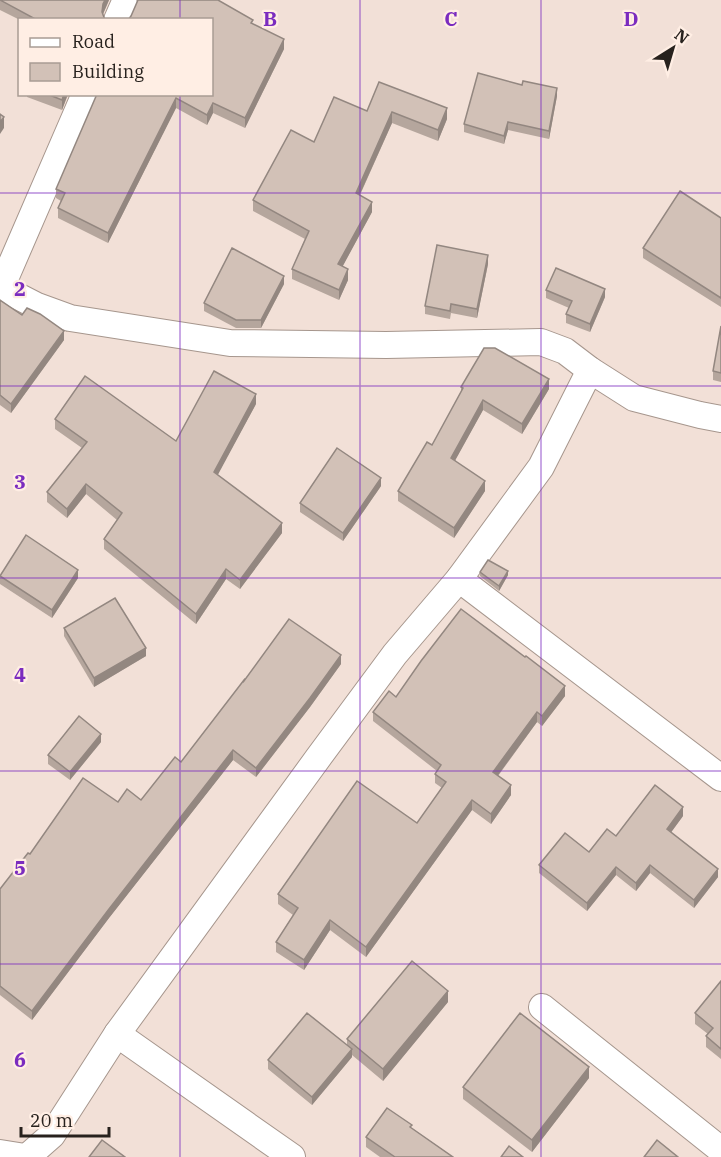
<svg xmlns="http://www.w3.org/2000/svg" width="721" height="1157" font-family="'IBM Plex Serif',serif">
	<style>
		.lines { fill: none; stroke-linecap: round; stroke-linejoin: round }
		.street-casing { stroke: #a6968d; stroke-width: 28 }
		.street { stroke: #fff; stroke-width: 26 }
		.wall { fill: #b5a69d }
		.shaded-wall { fill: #938780 }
		.building { fill: #d2c1b7; stroke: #938780; stroke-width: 1.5 }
		.grid { fill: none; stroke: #7b2cbf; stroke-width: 1.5; stroke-opacity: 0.55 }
		.grid-label { font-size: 20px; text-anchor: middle; font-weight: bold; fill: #7b2cbf; stroke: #ffeee4; stroke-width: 4.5; stroke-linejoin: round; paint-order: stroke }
	</style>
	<rect width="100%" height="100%" fill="#f2e0d7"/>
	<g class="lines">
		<g class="street-casing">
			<g id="street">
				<path d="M117,20L124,4"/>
				<path d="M0,287L37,306L70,318L230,343L386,345L541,342L565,351L590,370L634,398L700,415L721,419"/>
				<path d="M1,288L85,94"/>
				<path d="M459,579L721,778"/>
				<path d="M542,1007L721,1150"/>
				<path d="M117,1034L292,1157"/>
				<path d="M0,1153L25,1157"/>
				<path d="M27,1157L52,1135L117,1034L318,758L395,654L459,579L541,467L590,370"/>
			</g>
		</g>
		<use href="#street" class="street"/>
	</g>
	<g class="wall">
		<path d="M0,0H109L103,14L105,20H20L0,10Z"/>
		<path d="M253,24L284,49L245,128L213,113L207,125L176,108L108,243L58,218V208L61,201L56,198V189Z"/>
		<path d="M379,82L447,119L438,141L392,123L360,195L372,212L342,267L348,280L339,300L292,279V269L305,239L253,211V200L367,111Z"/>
		<path d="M27,94H68L62,110L27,97Z"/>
		<path d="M557,96L549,139L508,130L504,144L464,132V124Z"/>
		<path d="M721,218V310V307L643,258V248Z"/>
		<path d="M488,264L477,318L451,313L450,319L425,314V306Z"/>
		<path d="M284,284L261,328H236L204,311V303Z"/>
		<path d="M546,290L605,297L590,332L566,323V314L569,308L546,298Z"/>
		<path d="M0,300L22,315L64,340L11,413L0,405Z"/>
		<path d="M721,326V382L713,380V371Z"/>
		<path d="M461,387L549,389L522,434L483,410L455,460L485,491L454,538L398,501V491L432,445L461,393Z"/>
		<path d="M256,404L217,475L282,533L240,589L226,579L196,624L104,549V539L117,520L86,494L67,518L47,502V492L82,448L55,429V419L176,441Z"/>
		<path d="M381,486L343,541L300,512V503Z"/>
		<path d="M480,572L508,575L499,591L480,576Z"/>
		<path d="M0,575L78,578L52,618L0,584Z"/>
		<path d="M64,628L146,656L94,687L64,636Z"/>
		<path d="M341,664L310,707L256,777L233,760L109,918L32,1020L0,995V889L30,854L118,802L141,800L181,762L244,681Z"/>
		<path d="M565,696L542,726L537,722L498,776L511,795L491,824L472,810L366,957L330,930L304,970L276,952V942L293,915L278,904V894L417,823L442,788L435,783V774L437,771L373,721V712L396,697Z"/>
		<path d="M101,742L70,780L48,764V755Z"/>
		<path d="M683,816L671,832L718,877L694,908L650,873L636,891L616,875L587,911L539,873V865L589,852L616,836Z"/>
		<path d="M721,981V1059L706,1047V1036L708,1034L695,1024V1013Z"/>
		<path d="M448,1002L383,1081L352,1055V1057L312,1105L268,1069V1060L347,1045V1039Z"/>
		<path d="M589,1078L532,1152L463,1099V1087Z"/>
		<path d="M412,1128L453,1157H380L366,1147V1137Z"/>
	</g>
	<g class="shaded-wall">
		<path d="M105,0H109L103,14L102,12L103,4Z"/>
		<path d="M284,39V49L245,128V118Z"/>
		<path d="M557,88V96L549,139V131Z"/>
		<path d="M64,94H68L62,110V100Z"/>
		<path d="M176,98V108L108,243V233Z"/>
		<path d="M213,103V113L207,125V115Z"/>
		<path d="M447,108V119L438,141V130Z"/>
		<path d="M392,112V123L356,203V193Z"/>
		<path d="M4,117V128L0,134V122Z"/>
		<path d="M508,122V130L504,144V136Z"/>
		<path d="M372,202V212L338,275V264Z"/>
		<path d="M488,255V264L477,318V309Z"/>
		<path d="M348,269V280L339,300V290Z"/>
		<path d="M284,276V284L261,328V320Z"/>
		<path d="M605,289V297L590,332V324Z"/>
		<path d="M64,331V340L11,413V404Z"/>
		<path d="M549,379V389L522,434V424Z"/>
		<path d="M256,394V404L214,482V472Z"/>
		<path d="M483,400V410L451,468V458Z"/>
		<path d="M381,478V486L343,541V533Z"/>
		<path d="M485,481V491L454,538V528Z"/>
		<path d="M86,484V494L67,518V509Z"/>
		<path d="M282,523V533L240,589V580Z"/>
		<path d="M226,569V579L196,624V614Z"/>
		<path d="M78,570V578L52,618V610Z"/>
		<path d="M508,571V575L499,591V586Z"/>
		<path d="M146,648V656L94,687V678Z"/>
		<path d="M341,655V664L310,707L256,777V768Z"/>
		<path d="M565,686V696L542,726V716Z"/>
		<path d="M537,712V722L493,782V772Z"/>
		<path d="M101,734V742L70,780V772Z"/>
		<path d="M233,750V760L109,918L32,1020V1011L109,909Z"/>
		<path d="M511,785V795L491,824V814Z"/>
		<path d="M472,800V810L366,957V947Z"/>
		<path d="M683,807V816L667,838V829Z"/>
		<path d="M650,865V873L636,891V883Z"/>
		<path d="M616,867V875L587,911V903Z"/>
		<path d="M718,869V877L694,908V900Z"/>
		<path d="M330,920V930L304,970V960Z"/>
		<path d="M448,991V1002L383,1081V1069Z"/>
		<path d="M352,1049V1057L312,1105V1097Z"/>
		<path d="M589,1067V1078L532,1152V1140Z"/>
	</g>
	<g class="building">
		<path d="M0,0H105L103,4L102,12L105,20H37Z"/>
		<path d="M138,0H218L253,20L251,23L284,39L245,118L213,103L207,115L176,98L108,233L58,208L65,193L56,189L97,94H212V20H128L131,16Z"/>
		<path d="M478,73L522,85L523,81L557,88L549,131L508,122L504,136L464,124Z"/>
		<path d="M379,82L447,108L438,130L392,112L356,193L372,202L338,264L348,269L339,290L292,269L309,231L253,200L291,130L314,142L334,97L367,111Z"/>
		<path d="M47,94H64L62,100Z"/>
		<path d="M0,114L4,117L0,122Z"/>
		<path d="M680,191L721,218V298L643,248Z"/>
		<path d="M437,245L488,255L477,309L451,304L450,311L425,306Z"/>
		<path d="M232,248L284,276L261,320H236L204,303Z"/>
		<path d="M556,268L605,289L590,324L566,314L572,301L546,290Z"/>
		<path d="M0,300L22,315L27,308L40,314L64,331L11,404L0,395Z"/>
		<path d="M721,326V373L713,371Z"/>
		<path d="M484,348H495L549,379L522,424L483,400L451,458L485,481L454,528L398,491L427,442L432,445L463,388L461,387Z"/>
		<path d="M214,371L256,394L214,472L282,523L240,580L226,569L196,614L104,539L122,513L86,484L67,509L47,492L87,442L55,419L85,376L176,441Z"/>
		<path d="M337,448L381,478L343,533L300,503Z"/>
		<path d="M26,535L78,570L52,610L0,576Z"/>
		<path d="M488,560L508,571L499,586L480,572Z"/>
		<path d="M115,598L146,648L94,678L64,628Z"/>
		<path d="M461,609L525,657L526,656L565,686L542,716L537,712L493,772L511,785L491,814L472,800L366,947L330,920L304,960L276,942L298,908L278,894L357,781L417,823L446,782L435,774L441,765L373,712L389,691L396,697L421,661Z"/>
		<path d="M289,619L341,655L310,698L256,768L233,750L109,909L32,1011L0,986V889L28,853L30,854L83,778L118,802L127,789L141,800L175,757L181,762L244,680V681Z"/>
		<path d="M79,716L101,734L70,772L48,755Z"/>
		<path d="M655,785L683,807L667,829L718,869L694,900L650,865L636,883L616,867L587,903L539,865L565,833L589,852L607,829L616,836Z"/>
		<path d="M412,961L448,991L383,1069L347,1039Z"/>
		<path d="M721,981V1049L706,1036L713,1028L695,1013Z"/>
		<path d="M307,1013L352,1049L312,1097L268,1060Z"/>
		<path d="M520,1013L589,1067L532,1140L463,1087Z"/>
		<path d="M387,1108L412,1125L410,1127L453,1157H395L366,1137Z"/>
		<path d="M102,1140L125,1157H89Z"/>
		<path d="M657,1140L678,1157H644Z"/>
		<path d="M509,1146L523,1157H501Z"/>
	</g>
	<path class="grid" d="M180,0V20M360,0V1157M541,0V1157M180,94V1157M0,193H721M0,386H721M0,578H721M0,771H721M0,964H721"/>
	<g class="grid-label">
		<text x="270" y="26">B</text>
		<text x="451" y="26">C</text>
		<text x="631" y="26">D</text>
		<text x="20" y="296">2</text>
		<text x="20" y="489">3</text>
		<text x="20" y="682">4</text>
		<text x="20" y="875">5</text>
		<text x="20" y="1067">6</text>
	</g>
	<rect x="18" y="18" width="195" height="78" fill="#ffeee4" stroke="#a99c94" stroke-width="1.5"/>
	<rect x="30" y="38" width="30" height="9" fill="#ffffff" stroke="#a99c94" stroke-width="1.5"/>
	<text x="72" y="48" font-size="18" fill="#27211d">Road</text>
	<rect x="30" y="63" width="30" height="18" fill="#d2c1b7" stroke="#a99c94" stroke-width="1.5"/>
	<text x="72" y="78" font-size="18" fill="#27211d">Building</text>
	<g transform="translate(673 48) rotate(37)" stroke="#ffeee4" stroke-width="4.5" paint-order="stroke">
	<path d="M0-4.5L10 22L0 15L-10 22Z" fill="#27211d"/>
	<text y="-9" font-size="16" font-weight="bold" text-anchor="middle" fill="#27211d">N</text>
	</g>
	<path d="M21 1127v9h88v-9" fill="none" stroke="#27211d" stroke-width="3"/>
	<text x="30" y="1127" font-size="18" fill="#27211d" stroke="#ffeee4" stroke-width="4.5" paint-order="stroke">20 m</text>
</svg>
